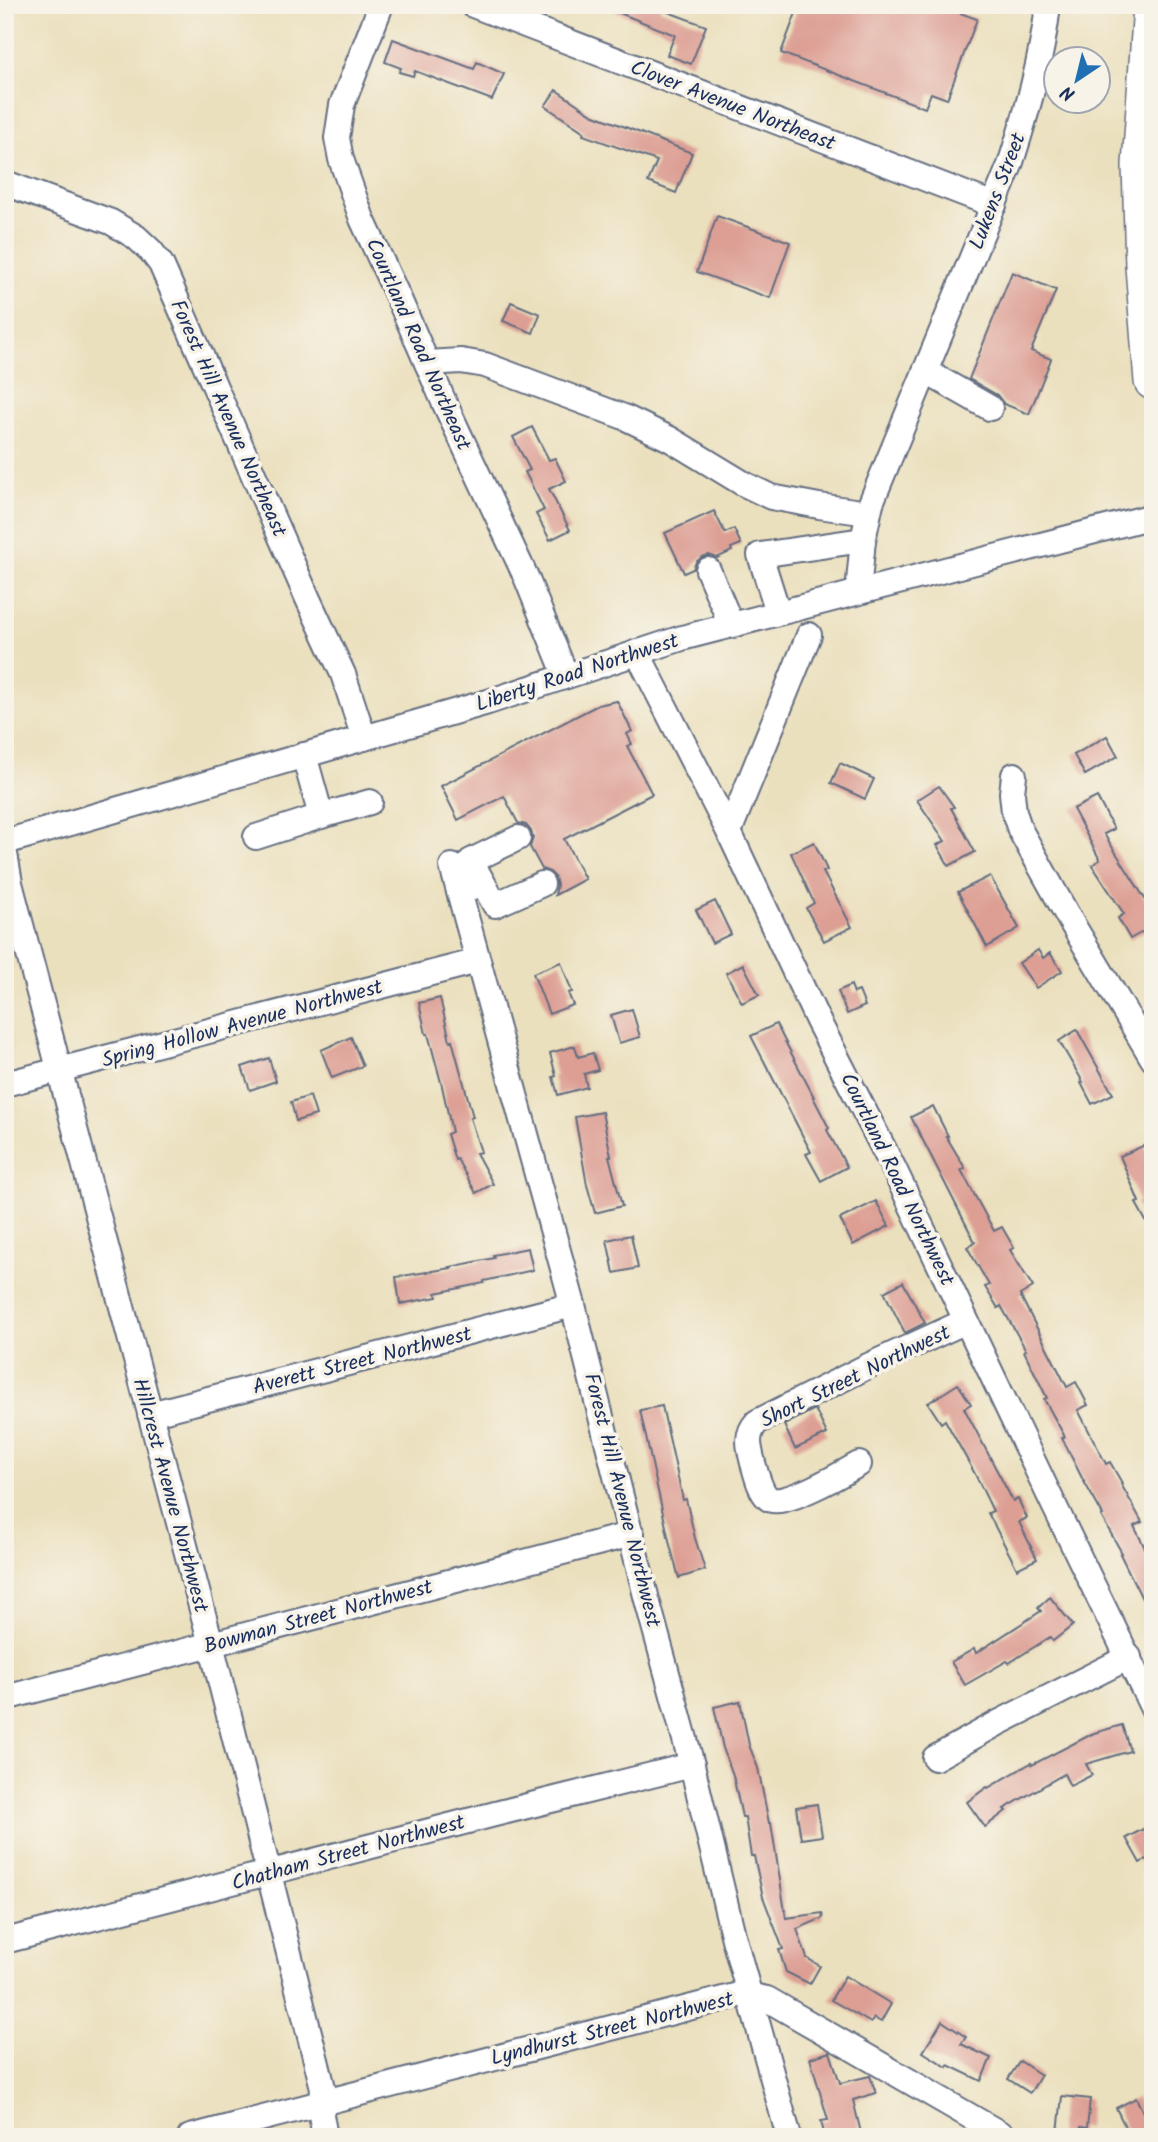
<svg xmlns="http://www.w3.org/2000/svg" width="1158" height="2142" font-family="Kalam,sans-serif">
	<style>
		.building { fill: #dd9f94 }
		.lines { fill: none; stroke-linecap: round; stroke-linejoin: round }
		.minor-casing { stroke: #646d80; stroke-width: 28 }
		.highway-casing { stroke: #646d80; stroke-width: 40 }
		.minor { stroke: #fff; stroke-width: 24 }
		.highway { stroke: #fff; stroke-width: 37 }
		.labels { text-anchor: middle; stroke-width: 7; stroke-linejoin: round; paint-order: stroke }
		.street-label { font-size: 21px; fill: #1b2f5e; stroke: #f7f3e8 }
	</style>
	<rect width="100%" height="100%" fill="#f7f3e8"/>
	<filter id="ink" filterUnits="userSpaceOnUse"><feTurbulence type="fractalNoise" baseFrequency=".0143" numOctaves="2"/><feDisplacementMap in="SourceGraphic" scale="14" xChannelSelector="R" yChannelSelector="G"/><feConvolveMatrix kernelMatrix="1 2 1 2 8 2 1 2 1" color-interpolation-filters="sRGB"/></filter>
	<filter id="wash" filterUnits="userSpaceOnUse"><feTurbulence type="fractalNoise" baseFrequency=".00686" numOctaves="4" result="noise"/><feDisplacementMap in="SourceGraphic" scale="28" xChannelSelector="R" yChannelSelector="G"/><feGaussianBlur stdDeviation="1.57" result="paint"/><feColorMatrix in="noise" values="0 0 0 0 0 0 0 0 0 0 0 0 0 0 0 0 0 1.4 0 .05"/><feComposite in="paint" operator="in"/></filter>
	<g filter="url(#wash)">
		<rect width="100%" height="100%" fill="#ebe0be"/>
		<g id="blocks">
			<g class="building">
				<path d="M661,5L660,9L706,26L691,64L667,55L675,35L602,6Z"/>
				<path d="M799,5H963L960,13L977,19L947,99L931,93L925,108L781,53Z"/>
				<path d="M393,39L474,69L477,62L504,74L492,100L415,71L413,76L399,72L401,68L385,62Z"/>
				<path d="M556,90L592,114L692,153L676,193L648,182L657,161L583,135L584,132L545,106Z"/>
				<path d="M717,216L790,242L770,298L697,272Z"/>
				<path d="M1012,272L1056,290L1031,351L1051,359L1029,414L1004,404L997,395L969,379Z"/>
				<path d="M511,302L540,314L533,333L503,321Z"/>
				<path d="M532,427L549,460L555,458L566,481L549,489L570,530L550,540L536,514L544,510L525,472L530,470L513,437Z"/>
				<path d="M714,511L725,533L734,529L741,544L731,548L732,551L717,558L709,555L702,557L696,562L693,569L684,573L665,533Z"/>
				<path d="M617,701L632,731L627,734L632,744L627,746L652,794L564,839L585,879L555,895L557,885L555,877L550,872L542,869L530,847L533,838L531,831L526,825L518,823L504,796L458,820L441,786L598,705Z"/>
				<path d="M1107,736L1118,756L1085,775L1074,755Z"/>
				<path d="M840,763L874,779L865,799L831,783Z"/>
				<path d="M939,786L954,807L951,808L975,852L949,866L937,845L945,841L917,800Z"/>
				<path d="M1097,797L1114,829L1104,834L1147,902L1153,898V926L1130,939L1118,918L1124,914L1092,865L1100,860L1073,809Z"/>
				<path d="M814,842L827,870L823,872L852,927L824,941L806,908L814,903L791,853Z"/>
				<path d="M990,876L1019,928L987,947L958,892Z"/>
				<path d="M715,901L731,934L712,943L696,910Z"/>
				<path d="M1038,950L1043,958L1050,953L1062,971L1036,988L1019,963Z"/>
				<path d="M561,962L572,992L568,993L573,1005L549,1014L533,973Z"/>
				<path d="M743,964L759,995L742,1003L726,973Z"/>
				<path d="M851,985L854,993L859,991L865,1006L847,1014L838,991Z"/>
				<path d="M440,998L450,1041L452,1040L473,1117L470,1118L481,1152L476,1153L493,1184L476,1193L457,1159L455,1160L447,1134L452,1132L442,1086L428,1034H426L419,1003Z"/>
				<path d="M632,1009L640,1037L619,1043L611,1015Z"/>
				<path d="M776,1024L814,1097H813L829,1128L827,1130L847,1167L821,1181L806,1154L811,1152L751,1036Z"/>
				<path d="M1077,1030L1113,1094L1092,1104L1081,1083L1083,1082L1059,1041Z"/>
				<path d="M351,1037L363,1066L332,1078L321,1050Z"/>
				<path d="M575,1046L578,1057L593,1053L598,1070L584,1074L587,1087L558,1095L553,1077L556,1076L550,1053Z"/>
				<path d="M269,1058L276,1081L250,1090L242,1067Z"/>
				<path d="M310,1096L316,1115L296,1121L291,1102Z"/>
				<path d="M933,1106L948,1136H946L965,1168L961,1170L994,1231L1002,1227L1014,1248L1010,1250L1033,1287L1020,1295L1067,1387L1076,1382L1088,1405L1078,1410L1106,1464L1110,1462L1122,1483L1121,1484L1142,1522L1134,1526L1153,1564V1621L1120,1554L1122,1553L1101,1516L1103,1515L1082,1478L1062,1438L1065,1437L1044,1399L1047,1398L1024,1351L1026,1350L1001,1306L998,1308L985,1287L989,1285L967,1247L975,1242L911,1117Z"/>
				<path d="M602,1112L611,1156H609L622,1206L595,1213L587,1185L575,1117Z"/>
				<path d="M1145,1145L1153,1164V1234L1136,1203L1139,1202L1120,1156Z"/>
				<path d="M876,1201L889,1226L853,1245L840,1219Z"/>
				<path d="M631,1235L638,1268L614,1273L607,1240Z"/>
				<path d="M528,1248L533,1270L484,1281V1283L436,1293L437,1297L400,1304L396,1277L451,1268L450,1267L494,1258L493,1255Z"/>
				<path d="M903,1282L925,1323L905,1333L884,1292Z"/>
				<path d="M958,1384L971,1404L964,1408L1013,1501L1018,1499L1027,1518L1019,1522L1037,1559L1017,1569L988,1513L993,1511L975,1474L945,1420L941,1423L928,1403Z"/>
				<path d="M662,1406L683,1500L686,1499L695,1538L705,1570L679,1578L670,1545L640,1410Z"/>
				<path d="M815,1409L827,1434L795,1449L784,1425Z"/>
				<path d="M1050,1597L1073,1625L1053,1641L1050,1637L1009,1663L1007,1661L965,1685L951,1662L974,1649L976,1653L1041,1611L1038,1608Z"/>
				<path d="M740,1701L749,1745L758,1768L769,1823H771L786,1918L822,1913L823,1918L797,1929L807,1958L820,1966L810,1984L786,1972L779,1950L783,1949L763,1897L754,1856H751L745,1817H742L733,1775L723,1748L714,1707Z"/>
				<path d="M1122,1725L1130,1751L1086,1764L1092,1775L1070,1786L1064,1774L1004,1809L1006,1811L985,1827L967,1802L987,1787L988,1788L1031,1763L1032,1765L1094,1733Z"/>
				<path d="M817,1804L822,1836L801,1839L796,1807Z"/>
				<path d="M1153,1824V1856L1140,1863L1126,1838Z"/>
				<path d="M845,1976L891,2004L881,2022L874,2018L871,2023L831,2000Z"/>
				<path d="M942,2021L966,2037L961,2044L991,2058L981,2081L948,2065L947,2067L923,2052Z"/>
				<path d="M830,2052L840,2083L870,2076L876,2093L853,2100L862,2137H825L821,2121L828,2120L810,2058Z"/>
				<path d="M1020,2061L1041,2075L1030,2093L1008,2079Z"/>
				<path d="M1062,2096L1090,2099L1087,2128L1081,2127L1079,2136L1058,2133Z"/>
				<path d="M1136,2098L1151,2128L1130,2137L1116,2108Z"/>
			</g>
		</g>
	</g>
	<g filter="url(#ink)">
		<use href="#blocks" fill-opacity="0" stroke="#646d80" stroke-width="2"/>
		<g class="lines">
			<g class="minor-casing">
				<g id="minor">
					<path d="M381,5L342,105L337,138L341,159L362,219L399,299L444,402L526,577L566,676"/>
					<path d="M473,5L994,205"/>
					<path d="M5,183L111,222L136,237L151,251L161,264L308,599L343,674L364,738"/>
					<path d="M427,363L461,361L485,365L624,417L670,439L744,484L771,497L819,506L868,513"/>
					<path d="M925,371L990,408"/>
					<path d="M708,570L731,624"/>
					<path d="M858,592L863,540L871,503L1010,165C1027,112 1042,60 1048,5"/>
					<path d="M778,612L760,555L863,540"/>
					<path d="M637,652L729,832L817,1019L894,1169L1052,1501L1153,1709"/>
					<path d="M1014,775L1012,793L1014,812L1020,830L1070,920L1153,1059"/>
					<path d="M321,816L370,802"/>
					<path d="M729,832L809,635"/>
					<path d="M256,837L321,816L304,755"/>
					<path d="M5,842L488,702L682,638L1153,516"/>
					<path d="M5,854L10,883L211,1644L323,2088L321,2115L325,2137"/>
					<path d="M452,866L573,1305L647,1600L692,1765L734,1939L789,2137"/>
					<path d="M483,883L471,861L518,838"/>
					<path d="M459,892L483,883L495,905L542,884"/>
					<path d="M5,1084L478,961"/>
					<path d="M150,1414L573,1305"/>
					<path d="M859,1464C845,1472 780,1510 768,1498C760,1491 756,1473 753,1463C749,1447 745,1435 757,1422L868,1366L966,1321"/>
					<path d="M5,1698L632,1534"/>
					<path d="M935,1758L998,1723L1129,1657"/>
					<path d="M5,1941L495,1814L692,1765"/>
					<path d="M190,2137L742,1994L767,1999L1006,2137"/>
				</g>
			</g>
			<g class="highway-casing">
				<path id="highway" d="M1152,5L1141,165L1144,266L1153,381"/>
			</g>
			<use href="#minor" class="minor"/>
			<use href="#highway" class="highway"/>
		</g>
	</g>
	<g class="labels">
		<g class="street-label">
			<text transform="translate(733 105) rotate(21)" y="7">Clover Avenue Northeast</text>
			<text transform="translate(997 191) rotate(-69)" y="7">Lukens Street</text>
			<text transform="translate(419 344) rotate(66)" y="7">Courtland Road Northeast</text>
			<text transform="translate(229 418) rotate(66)" y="7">Forest Hill Avenue Northeast</text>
			<text transform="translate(577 672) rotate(-18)" y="7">Liberty Road Northwest</text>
			<text transform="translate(242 1023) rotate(-15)" y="7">Spring Hollow Avenue Northwest</text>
			<text transform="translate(898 1179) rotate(64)" y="7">Courtland Road Northwest</text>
			<text transform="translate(362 1360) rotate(-14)" y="7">Averett Street Northwest</text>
			<text transform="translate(855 1376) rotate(-26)" y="7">Short Street Northwest</text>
			<text transform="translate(171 1495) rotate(75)" y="7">Hillcrest Avenue Northwest</text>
			<text transform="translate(623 1500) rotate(76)" y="7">Forest Hill Avenue Northwest</text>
			<text transform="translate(318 1616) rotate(-15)" y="7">Bowman Street Northwest</text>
			<text transform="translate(348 1852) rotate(-15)" y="7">Chatham Street Northwest</text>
			<text transform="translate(612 2028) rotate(-14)" y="7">Lyndhurst Street Northwest</text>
		</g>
	</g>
	<rect width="1158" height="2142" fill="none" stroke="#f7f3e8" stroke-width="28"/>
	<g transform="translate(1077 80) rotate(215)"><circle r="33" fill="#f7f3e8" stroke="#9fa5b1" stroke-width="2"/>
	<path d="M0-5L12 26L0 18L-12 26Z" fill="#1f6fb2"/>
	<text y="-10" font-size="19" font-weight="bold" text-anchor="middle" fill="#1b2f5e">N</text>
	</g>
</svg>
